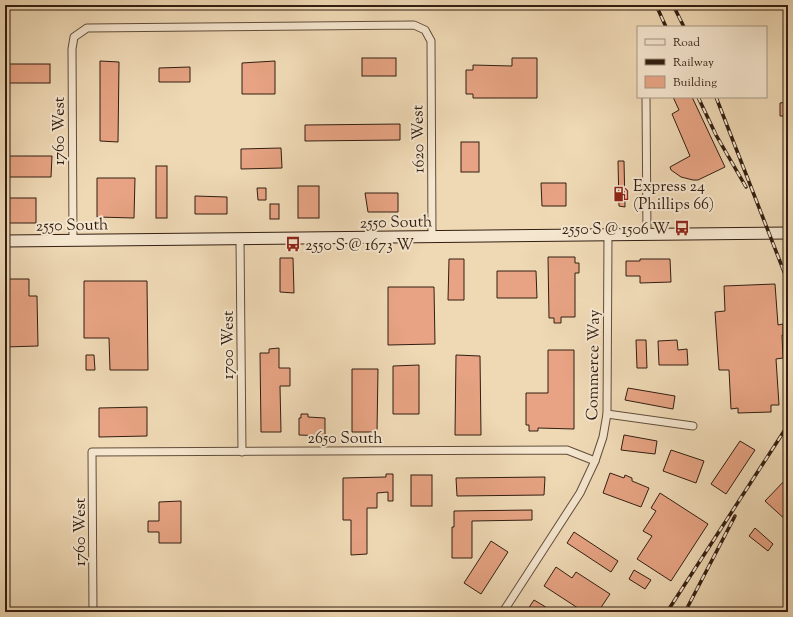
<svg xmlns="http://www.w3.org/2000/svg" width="793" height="617" font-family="'Sorts Mill Goudy',serif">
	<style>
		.building { fill: #e7a383; stroke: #321e11 }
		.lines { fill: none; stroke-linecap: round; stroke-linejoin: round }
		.minor-casing { stroke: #614d3a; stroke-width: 9 }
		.secondary-casing { stroke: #321e11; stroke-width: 13 }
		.minor { stroke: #f5e6cf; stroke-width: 7 }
		.secondary { stroke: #f5e6cf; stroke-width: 11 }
		.rail-casing { stroke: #321e11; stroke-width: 3.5 }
		.rail { stroke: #f5e6cf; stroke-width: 2; stroke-dasharray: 6; stroke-linecap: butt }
		.labels { text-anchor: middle; stroke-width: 4; stroke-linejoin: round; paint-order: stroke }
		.street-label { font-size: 16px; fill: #321e11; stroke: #f5e6cf }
		.poi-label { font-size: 16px; fill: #321e11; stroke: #f5e6cf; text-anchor: start }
	</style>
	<rect width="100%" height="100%" fill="#efd9b5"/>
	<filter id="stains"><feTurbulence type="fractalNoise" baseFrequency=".005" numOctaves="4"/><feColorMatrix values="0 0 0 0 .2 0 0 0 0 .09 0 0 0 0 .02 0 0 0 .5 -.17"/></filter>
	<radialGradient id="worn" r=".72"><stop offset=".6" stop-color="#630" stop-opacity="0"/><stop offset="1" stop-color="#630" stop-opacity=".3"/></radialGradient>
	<g class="building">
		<rect x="362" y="58" width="34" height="18"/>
		<path d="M512,58H537V98H473V94H466V70H473V65L512,66Z"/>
		<path d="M100,61L119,62L118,142L100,141Z"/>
		<path d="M275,61V94H242V63Z"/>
		<rect x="6" y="64" width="44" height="19"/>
		<path d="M190,67V82H159V68Z"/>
		<path d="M673,97H692L725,167L698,180H693L681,177L671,170L670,167L690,156L672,114L679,110Z"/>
		<path d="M788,102V116H780V103Z"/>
		<path d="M400,124V140L305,141V125Z"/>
		<rect x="461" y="142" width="18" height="30"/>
		<path d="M281,148L282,168L241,169V149Z"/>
		<path d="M5,156H52L51,177H5Z"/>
		<path d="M618,161H624L625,207L619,206Z"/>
		<rect x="156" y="166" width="11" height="52"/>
		<path d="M97,178H135L134,218L97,217Z"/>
		<path d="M541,183H566V206H542Z"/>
		<rect x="298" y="186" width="21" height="32"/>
		<path d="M257,188H266V200H258Z"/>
		<path d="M365,193H398V212H368Z"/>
		<path d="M195,196L227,197V214H195Z"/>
		<rect x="5" y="198" width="31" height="25"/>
		<rect x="270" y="204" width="9" height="15"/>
		<path d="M548,257H575V263H579V273H575V317H561V323H554V318H549Z"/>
		<path d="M280,258H293L294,293L280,292Z"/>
		<path d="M449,259H464V300H448Z"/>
		<path d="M640,259H670L671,282L640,283V276H626V261H640Z"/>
		<path d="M497,271H536L537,298H497Z"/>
		<path d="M5,279H29V296H37L38,346L5,347Z"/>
		<path d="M84,281H147L148,370H110L109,338H84Z"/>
		<path d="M775,284L778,325L783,324V335H782L783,358L776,359L779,405H771V412L738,413V408L731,409L729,370H719L715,312L725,311L724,286Z"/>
		<path d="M388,287H434L435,344L388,345Z"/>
		<path d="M636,340H646L647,368H637Z"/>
		<path d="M677,340L678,350L687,349L688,365H659L658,341Z"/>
		<path d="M279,348V368H290V386H280L281,432H261L260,353H269V349Z"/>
		<path d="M548,350H574V429L538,428V431H529V425H526V393H548Z"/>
		<path d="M86,355H94L95,370H86Z"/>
		<path d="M456,355L480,356L481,435H455Z"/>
		<path d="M419,365V414H393V366Z"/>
		<path d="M352,369H378L377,432H352Z"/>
		<path d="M628,388L675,396L673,409L625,400Z"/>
		<path d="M147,407V436L99,437V408Z"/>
		<path d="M301,414H308V417L325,418V436L299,435V418H301Z"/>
		<path d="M624,435L657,441L655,454L621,450Z"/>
		<path d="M740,441L755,450L726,494L711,484Z"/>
		<path d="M671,450L704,461L696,483L663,471Z"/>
		<path d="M610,473L624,478L625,475L632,478V481L649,488L641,507L603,493Z"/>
		<path d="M386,474H393V501H388V492L377,493V508H367V554L351,555V520H343V478L386,477Z"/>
		<rect x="411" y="475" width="21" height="31"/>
		<path d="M545,477L544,495L457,496L456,478Z"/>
		<path d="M788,477V522L765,501Z"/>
		<path d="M660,493L708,524L671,581L637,559L652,536L643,531L656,511L651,508Z"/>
		<path d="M181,501V543H159V532H148V521H159V502Z"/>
		<path d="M532,510V520L472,521V558H452V527H454V511Z"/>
		<path d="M755,528L773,544L768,551L749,536Z"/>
		<path d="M574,532L618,561L611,572L567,543Z"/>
		<path d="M491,541L508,552L481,594L464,583Z"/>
		<path d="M556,567L572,578L576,572L610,594L598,612H584L544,586Z"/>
		<path d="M634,570L651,580L645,589L629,579Z"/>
		<path d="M534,600L554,612H526Z"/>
	</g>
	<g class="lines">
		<g class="minor-casing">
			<g id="minor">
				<path d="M646,97L647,235"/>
				<path d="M240,239L242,452"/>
				<path d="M73,240L72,49L74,37L87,28L414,25L425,30L431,41L432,237"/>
				<path d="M607,414L693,426"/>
				<path d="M93,612L92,452L567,450L595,461"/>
				<path d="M503,612L580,493L595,461L603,437L607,414L608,235"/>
			</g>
		</g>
		<g class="secondary-casing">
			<path id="secondary" d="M5,241L788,233"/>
		</g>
		<use href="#minor" class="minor"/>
		<use href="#secondary" class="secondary"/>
		<g class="rail-casing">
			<g id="rail">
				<path d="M656,5L666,27"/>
				<path d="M673,5L684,27"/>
				<path d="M698,97L716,135L746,187"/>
				<path d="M716,97L788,282"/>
				<path d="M667,612L788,425"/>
				<path d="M685,612L735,516"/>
			</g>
		</g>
		<use href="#rail" class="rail"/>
	</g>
	<defs>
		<g id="fuel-bare" transform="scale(1.2)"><path d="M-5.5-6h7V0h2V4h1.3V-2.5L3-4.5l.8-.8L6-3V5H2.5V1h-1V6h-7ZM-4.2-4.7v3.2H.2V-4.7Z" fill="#8f2418" stroke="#f5e6cf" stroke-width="2.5" paint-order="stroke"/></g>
		<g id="bus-bare" transform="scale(1.2)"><path d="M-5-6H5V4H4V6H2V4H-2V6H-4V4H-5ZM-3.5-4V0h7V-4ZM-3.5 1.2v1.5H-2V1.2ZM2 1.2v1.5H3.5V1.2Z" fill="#8f2418" stroke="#f5e6cf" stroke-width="2.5" paint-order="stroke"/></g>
	</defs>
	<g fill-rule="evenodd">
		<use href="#fuel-bare" x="621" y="194"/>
		<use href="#bus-bare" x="682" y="228"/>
		<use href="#bus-bare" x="293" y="244"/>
	</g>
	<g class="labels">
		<g class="street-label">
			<text transform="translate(58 131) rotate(-90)" y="6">1760 West</text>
			<text transform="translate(417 139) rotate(-91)" y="6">1620 West</text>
			<text transform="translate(396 221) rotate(-1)" y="6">2550 South</text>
			<text transform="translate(72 224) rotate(-1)" y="6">2550 South</text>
			<text transform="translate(227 345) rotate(-90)" y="6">1700 West</text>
			<text transform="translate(592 365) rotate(-89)" y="6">Commerce Way</text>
			<text x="345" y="443">2650 South</text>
			<text transform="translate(79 532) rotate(-90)" y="6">1760 West</text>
		</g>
		<g class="poi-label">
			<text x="633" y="191">Express 24<tspan x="633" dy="18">(Phillips 66)</tspan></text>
			<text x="670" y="234" text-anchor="end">2550 S @ 1506 W</text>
			<text x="305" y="250">2550 S @ 1673 W</text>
		</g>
	</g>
	<rect width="793" height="617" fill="none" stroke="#efd9b5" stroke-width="20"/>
	<rect x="6" y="6" width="781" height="605" fill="none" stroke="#321e11" stroke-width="2"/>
	<rect x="10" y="10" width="773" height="597" fill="none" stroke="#321e11"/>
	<rect x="637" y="26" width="130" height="72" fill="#f5e6cf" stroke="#a79683"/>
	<rect x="645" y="39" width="20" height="6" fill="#f5e6cf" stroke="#a79683"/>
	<text x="673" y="46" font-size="12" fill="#321e11">Road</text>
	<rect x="645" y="59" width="20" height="6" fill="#321e11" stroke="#a79683"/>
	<text x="673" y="66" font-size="12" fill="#321e11">Railway</text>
	<rect x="645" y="76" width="20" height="12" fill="#e7a383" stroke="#a79683"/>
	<text x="673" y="86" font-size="12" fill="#321e11">Building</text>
	<rect width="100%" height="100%" filter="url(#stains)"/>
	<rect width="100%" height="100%" fill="url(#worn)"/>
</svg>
